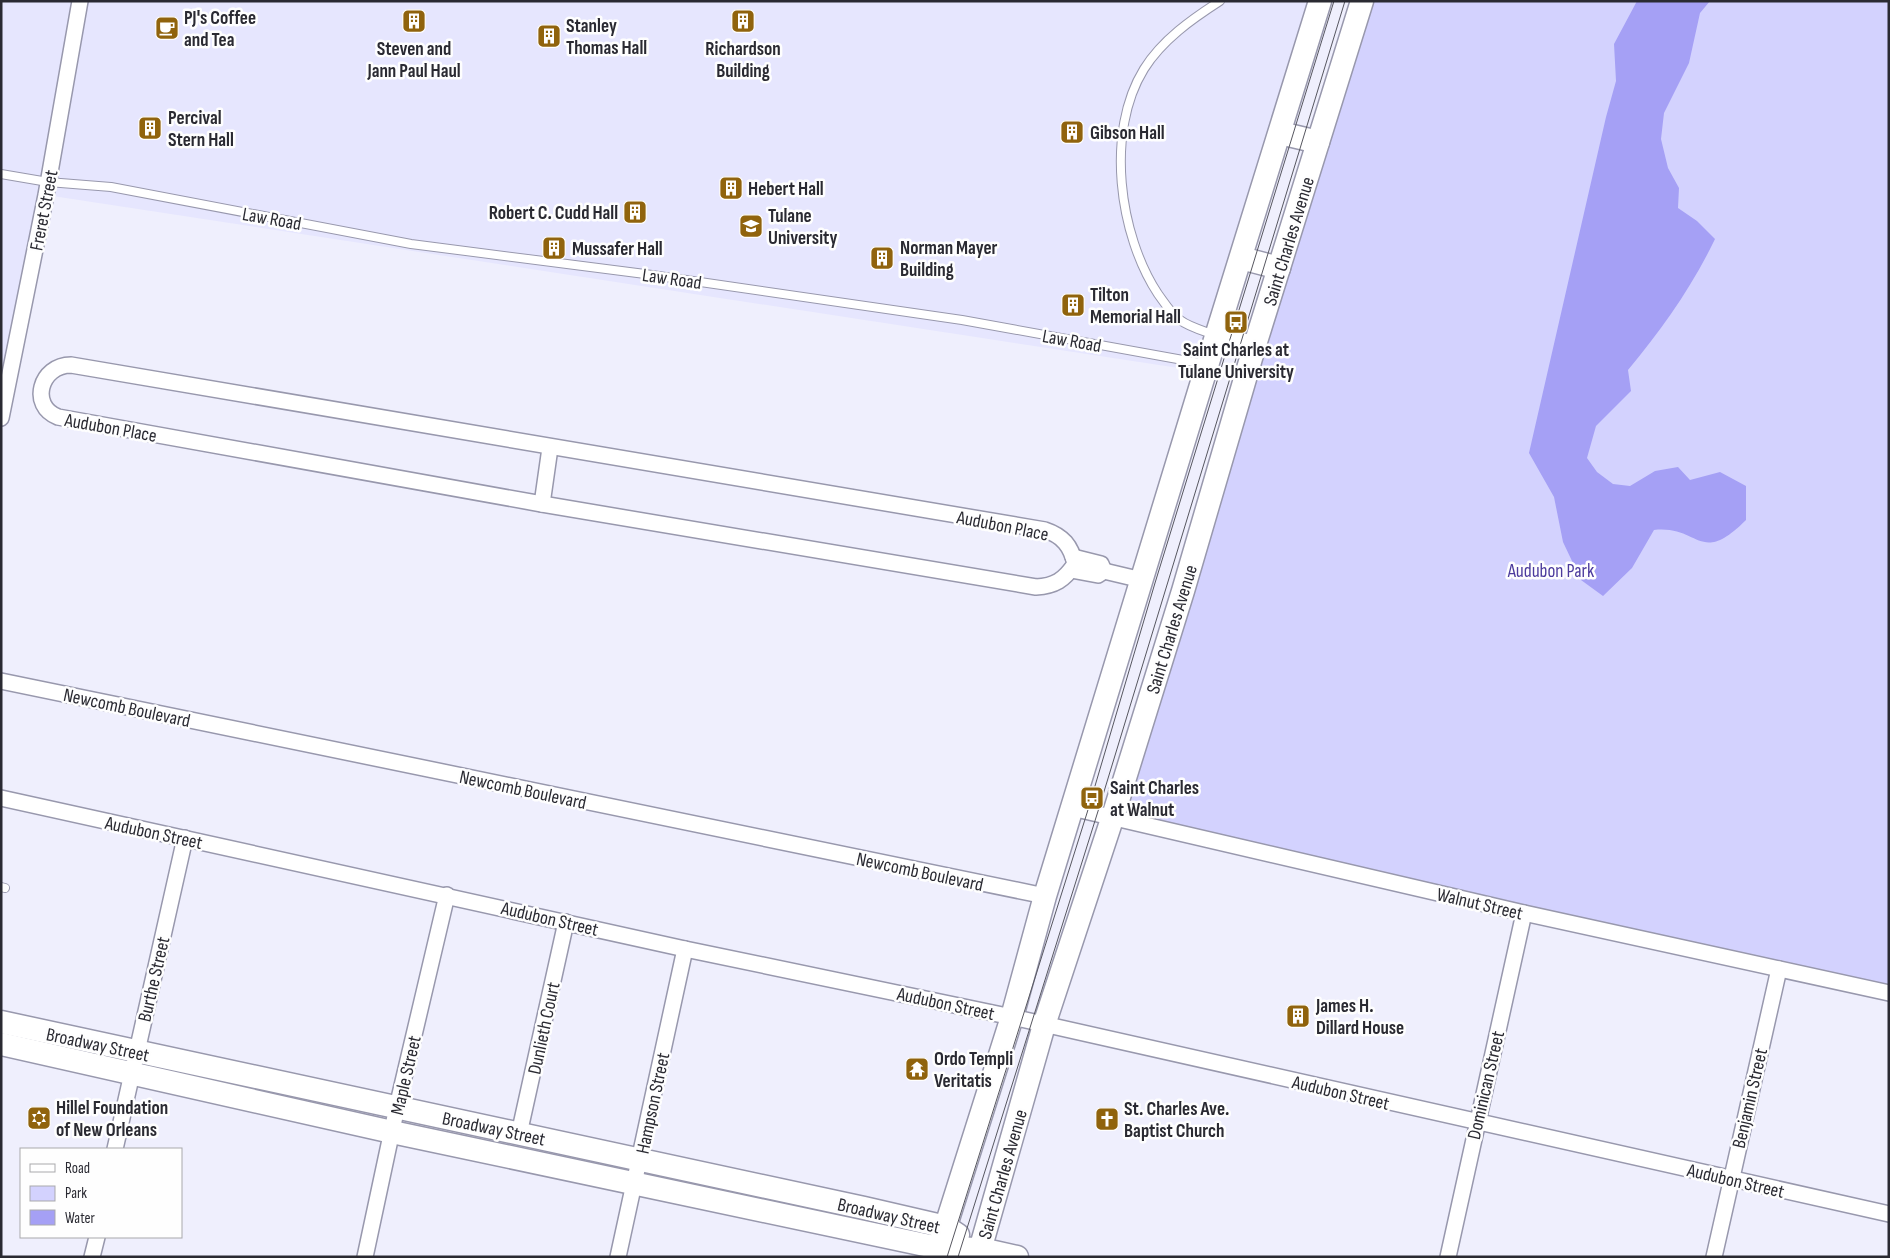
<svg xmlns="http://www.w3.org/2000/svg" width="1890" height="1258" font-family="'Sofia Sans Condensed',sans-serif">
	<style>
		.built { fill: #e6e6fe }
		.green { fill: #d3d2fe }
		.water { fill: #a5a0f5 }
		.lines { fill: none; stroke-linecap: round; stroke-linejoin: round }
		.lane-casing { stroke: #9898ad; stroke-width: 10 }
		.street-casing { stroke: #9898ad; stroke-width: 18 }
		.secondary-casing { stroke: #9898ad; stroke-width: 25 }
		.lane { stroke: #fff; stroke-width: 8 }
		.street { stroke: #fff; stroke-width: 15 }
		.secondary { stroke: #fff; stroke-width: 22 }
		.tram { stroke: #56565f; stroke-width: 1 }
		.labels { text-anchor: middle; stroke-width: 5; stroke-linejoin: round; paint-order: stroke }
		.poi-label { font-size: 19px; font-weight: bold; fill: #2a2a32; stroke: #fefefe; text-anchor: start }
		.street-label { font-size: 19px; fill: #2a2a32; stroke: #fefefe }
		.park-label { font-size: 19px; fill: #4c3b9d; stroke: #fefefe }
	</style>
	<rect width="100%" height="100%" fill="#efeffd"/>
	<path class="built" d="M1,1H1320L1205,372L46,195L1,418Z"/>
	<path class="green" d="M1372,1H1889V990L1122,817Z"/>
	<path class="water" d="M1637,1H1710L1700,13L1689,63L1664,113L1661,139L1668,168L1679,188L1678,208L1697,221L1715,239C1692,287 1662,329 1628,370L1631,391L1596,426L1587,458L1597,472L1613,484L1630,486L1655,471L1678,467L1690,480L1720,472L1746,486V520C1699,567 1700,525 1654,530L1632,568L1603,596L1581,580L1563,542L1554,497L1529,453L1606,117L1616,81L1614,44Z"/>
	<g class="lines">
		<g class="lane-casing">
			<g id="lane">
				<path d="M1,174L48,182L111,187L411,244L645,274L962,320L1205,364"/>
				<path d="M1215,335C1204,331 1189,327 1180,320C1171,314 1164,302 1158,294C1119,235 1105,132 1144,69C1162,40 1192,19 1220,1"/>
				<path d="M1,887L5,888"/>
			</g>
		</g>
		<g class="street-casing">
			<g id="street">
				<path d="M71,365L1045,530C1063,536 1071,546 1075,564C1064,580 1055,586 1036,587L542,504L58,417C29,406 40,365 71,365Z"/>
				<path d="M1,418L46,195L80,1"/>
				<path d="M542,504L550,448"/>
				<path d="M1073,557L1101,564L1104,571"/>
				<path d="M1071,570L1098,575L1104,571"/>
				<path d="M1104,571L1142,580"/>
				<path d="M1,681L1045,896"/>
				<path d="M1,798L685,949L1012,1017L1889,1214"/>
				<path d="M1072,808L1524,913L1889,993"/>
				<path d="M519,1134L566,922"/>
				<path d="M115,1149L185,838"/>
				<path d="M92,1257L97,1237"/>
				<path d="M365,1257L397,1107L447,895"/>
				<path d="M618,1257L685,949"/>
				<path d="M1448,1257L1524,913"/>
				<path d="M1714,1257L1779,969"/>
			</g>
		</g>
		<g class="secondary-casing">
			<g id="secondary">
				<path d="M1280,133L1318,142"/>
				<path d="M1241,258L1279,268"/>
				<path d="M1217,336L1254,348"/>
				<path d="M1,1022L864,1208L946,1227L958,1235"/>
				<path d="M1,1044L392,1132L939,1248L981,1249L1017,1257"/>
				<path d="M936,1257L1012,1017L1045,896L1205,372L1320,1"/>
				<path d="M978,1257L1044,1025L1115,810L1183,591L1254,348L1362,1"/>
			</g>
		</g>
		<use href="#lane" class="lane"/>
		<use href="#street" class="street"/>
		<use href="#secondary" class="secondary"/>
		<g class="tram">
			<path d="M947,1257L1087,813L1155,583L1334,1"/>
			<path d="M958,1257L1099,808L1345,1"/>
		</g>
	</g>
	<defs>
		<g id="building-square" transform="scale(1.25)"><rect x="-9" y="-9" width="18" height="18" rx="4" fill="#90630d" stroke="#fefefe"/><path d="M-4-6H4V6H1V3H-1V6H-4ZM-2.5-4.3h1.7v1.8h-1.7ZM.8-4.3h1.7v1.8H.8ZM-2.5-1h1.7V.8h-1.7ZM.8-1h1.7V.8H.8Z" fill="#fff"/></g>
		<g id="cafe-square" transform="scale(1.25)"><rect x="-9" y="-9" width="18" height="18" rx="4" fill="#90630d" stroke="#fefefe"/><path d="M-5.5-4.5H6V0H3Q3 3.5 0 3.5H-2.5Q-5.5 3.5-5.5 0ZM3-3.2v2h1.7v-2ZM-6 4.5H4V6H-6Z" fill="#fff"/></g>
		<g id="university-square" transform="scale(1.25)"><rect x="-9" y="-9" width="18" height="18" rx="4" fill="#90630d" stroke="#fefefe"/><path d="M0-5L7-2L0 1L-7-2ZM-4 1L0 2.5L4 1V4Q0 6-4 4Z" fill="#fff"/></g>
		<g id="bus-square" transform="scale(1.25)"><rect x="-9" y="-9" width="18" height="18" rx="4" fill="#90630d" stroke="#fefefe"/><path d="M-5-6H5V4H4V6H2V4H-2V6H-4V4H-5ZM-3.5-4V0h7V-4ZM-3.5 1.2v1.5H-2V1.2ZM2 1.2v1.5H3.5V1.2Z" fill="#fff"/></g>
		<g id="temple-square" transform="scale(1.25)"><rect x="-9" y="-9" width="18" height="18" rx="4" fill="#90630d" stroke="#fefefe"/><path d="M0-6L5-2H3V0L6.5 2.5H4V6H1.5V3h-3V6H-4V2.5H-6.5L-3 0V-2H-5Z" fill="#fff"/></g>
		<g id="synagogue-square" transform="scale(1.25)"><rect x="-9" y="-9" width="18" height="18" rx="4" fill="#90630d" stroke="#fefefe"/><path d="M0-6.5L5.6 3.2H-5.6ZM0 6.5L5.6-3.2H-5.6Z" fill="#fff"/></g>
		<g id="church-square" transform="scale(1.25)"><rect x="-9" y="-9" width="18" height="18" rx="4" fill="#90630d" stroke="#fefefe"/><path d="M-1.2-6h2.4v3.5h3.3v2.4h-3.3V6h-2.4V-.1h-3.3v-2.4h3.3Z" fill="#fff"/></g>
	</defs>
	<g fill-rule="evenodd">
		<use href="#building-square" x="414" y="21"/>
		<use href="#building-square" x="743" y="21"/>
		<use href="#cafe-square" x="167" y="28"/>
		<use href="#building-square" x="549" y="36"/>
		<use href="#building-square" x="150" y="128"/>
		<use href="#building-square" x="1072" y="132"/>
		<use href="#building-square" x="731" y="188"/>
		<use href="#building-square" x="635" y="212"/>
		<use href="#university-square" x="751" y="226"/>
		<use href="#building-square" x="554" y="248"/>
		<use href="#building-square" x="882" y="258"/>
		<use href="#building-square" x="1073" y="305"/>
		<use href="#bus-square" x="1236" y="322"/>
		<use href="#bus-square" x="1092" y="798"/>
		<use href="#building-square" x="1298" y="1016"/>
		<use href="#temple-square" x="917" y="1069"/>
		<use href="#synagogue-square" x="39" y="1118"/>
		<use href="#church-square" x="1107" y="1119"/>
	</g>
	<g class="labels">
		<g class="poi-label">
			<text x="184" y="24">PJ's Coffee<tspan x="184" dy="22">and Tea</tspan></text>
			<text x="566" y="32">Stanley<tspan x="566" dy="22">Thomas Hall</tspan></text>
			<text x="414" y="55" text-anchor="middle">Steven and<tspan x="414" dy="22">Jann Paul Haul</tspan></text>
			<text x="743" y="55" text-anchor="middle">Richardson<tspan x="743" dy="22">Building</tspan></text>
			<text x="168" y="124">Percival<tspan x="168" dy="22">Stern Hall</tspan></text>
			<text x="1090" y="139">Gibson Hall</text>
			<text x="748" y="195">Hebert Hall</text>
			<text x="618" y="219" text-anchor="end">Robert C. Cudd Hall</text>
			<text x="768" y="222">Tulane<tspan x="768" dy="22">University</tspan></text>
			<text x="900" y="254">Norman Mayer<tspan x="900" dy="22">Building</tspan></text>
			<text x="572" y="255">Mussafer Hall</text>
			<text x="1090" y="301">Tilton<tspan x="1090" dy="22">Memorial Hall</tspan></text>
			<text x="1236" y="356" text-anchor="middle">Saint Charles at<tspan x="1236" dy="22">Tulane University</tspan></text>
			<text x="1110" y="794">Saint Charles<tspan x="1110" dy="22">at Walnut</tspan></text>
			<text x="1316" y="1012">James H.<tspan x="1316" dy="22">Dillard House</tspan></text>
			<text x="934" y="1065">Ordo Templi<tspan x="934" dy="22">Veritatis</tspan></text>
			<text x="56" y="1114">Hillel Foundation<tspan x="56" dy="22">of New Orleans</tspan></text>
			<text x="1124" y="1115">St. Charles Ave.<tspan x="1124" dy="22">Baptist Church</tspan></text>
		</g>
		<g class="street-label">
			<text transform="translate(43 210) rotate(-79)" y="7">Freret Street</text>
			<text transform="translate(272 218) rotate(10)" y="7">Law Road</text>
			<text transform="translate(1288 241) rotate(-73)" y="7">Saint Charles Avenue</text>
			<text transform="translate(672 278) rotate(8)" y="7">Law Road</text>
			<text transform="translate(1072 340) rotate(10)" y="7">Law Road</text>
			<text transform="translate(111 427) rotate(10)" y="7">Audubon Place</text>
			<text transform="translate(1003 525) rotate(11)" y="7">Audubon Place</text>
			<text transform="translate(1171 629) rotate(-73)" y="7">Saint Charles Avenue</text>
			<text transform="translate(127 707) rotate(12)" y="7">Newcomb Boulevard</text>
			<text transform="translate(523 789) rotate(12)" y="7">Newcomb Boulevard</text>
			<text transform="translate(154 832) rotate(12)" y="7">Audubon Street</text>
			<text transform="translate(920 871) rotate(12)" y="7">Newcomb Boulevard</text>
			<text transform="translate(1480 903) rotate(13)" y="7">Walnut Street</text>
			<text transform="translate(550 918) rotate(13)" y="7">Audubon Street</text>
			<text transform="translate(153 979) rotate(-77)" y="7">Burthe Street</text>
			<text transform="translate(946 1003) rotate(12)" y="7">Audubon Street</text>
			<text transform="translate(543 1028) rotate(-78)" y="7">Dunlieth Court</text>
			<text transform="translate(98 1044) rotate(12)" y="7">Broadway Street</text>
			<text transform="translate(405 1075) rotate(-77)" y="7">Maple Street</text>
			<text transform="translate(1485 1085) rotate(-77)" y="7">Dominican Street</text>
			<text transform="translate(1341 1092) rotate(13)" y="7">Audubon Street</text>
			<text transform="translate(1749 1098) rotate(-77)" y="7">Benjamin Street</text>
			<text transform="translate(652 1103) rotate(-78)" y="7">Hampson Street</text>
			<text transform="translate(494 1128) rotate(12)" y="7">Broadway Street</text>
			<text transform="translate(1002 1174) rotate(-74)" y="7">Saint Charles Avenue</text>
			<text transform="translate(1736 1180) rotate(13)" y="7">Audubon Street</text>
			<text transform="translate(889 1215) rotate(13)" y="7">Broadway Street</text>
		</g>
		<g class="park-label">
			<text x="1551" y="577">Audubon Park</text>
		</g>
	</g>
	<rect width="1890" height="1258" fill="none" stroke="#2a2a32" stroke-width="5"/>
	<rect x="20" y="1148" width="162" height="90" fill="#fefefe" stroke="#a9a9ac"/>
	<rect x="30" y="1164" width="25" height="8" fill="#ffffff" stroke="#a9a9ac"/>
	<text x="65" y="1173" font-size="15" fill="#2a2a32">Road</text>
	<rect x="30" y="1186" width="25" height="15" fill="#d3d2fe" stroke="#a9a9ac"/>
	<text x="65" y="1198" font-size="15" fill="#2a2a32">Park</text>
	<rect x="30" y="1210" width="25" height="15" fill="#a5a0f5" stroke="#a9a9ac"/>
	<text x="65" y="1223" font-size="15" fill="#2a2a32">Water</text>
</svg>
